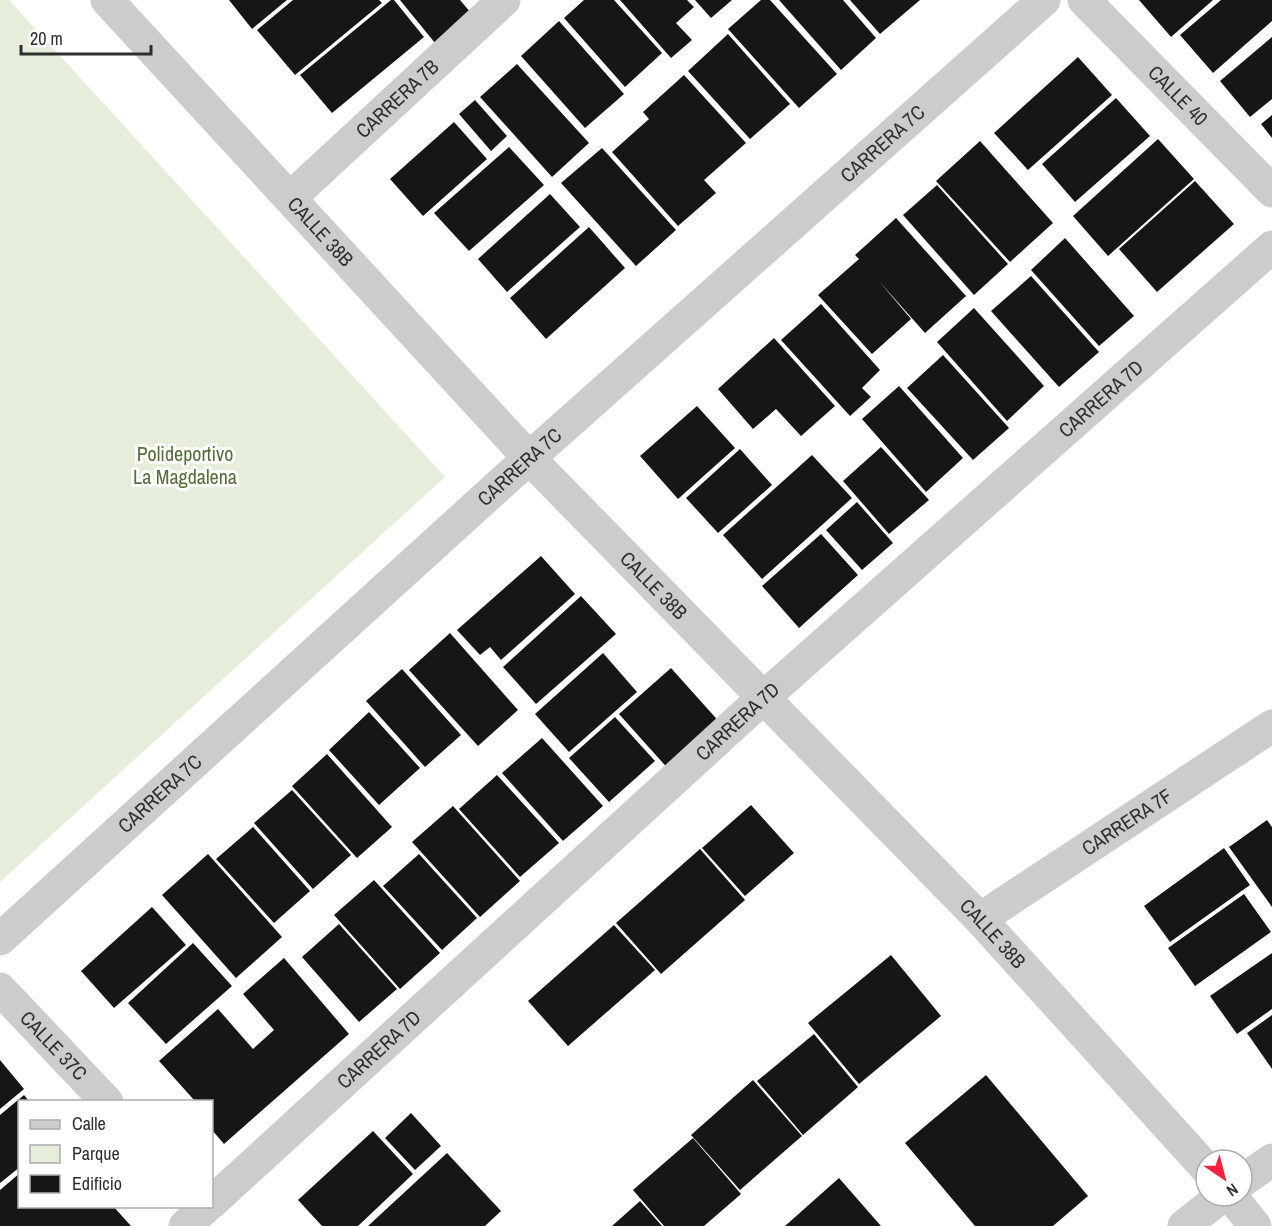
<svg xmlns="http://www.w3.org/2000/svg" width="1272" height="1226" font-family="'Archivo Narrow',sans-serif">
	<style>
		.green { fill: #e6eddb }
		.building { fill: #161616 }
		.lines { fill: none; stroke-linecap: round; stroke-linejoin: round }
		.minor { stroke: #ccc; stroke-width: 33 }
		.labels { text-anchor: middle; stroke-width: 6; stroke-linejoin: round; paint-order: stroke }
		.street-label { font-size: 20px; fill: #2f2f2f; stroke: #fff }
		.park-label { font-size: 20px; fill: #546f37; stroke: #fff }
	</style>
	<rect width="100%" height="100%" fill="#fff"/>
	<path class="green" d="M0,0H9L445,477L0,882Z"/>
	<g class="building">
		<path d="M229,0H287L252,29Z"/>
		<path d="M293,0H379L382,3L295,75L257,30Z"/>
		<path d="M391,0H394L424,37L332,113L300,75Z"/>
		<path d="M400,0H460L471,13L435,43Z"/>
		<path d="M584,0H614L662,53L625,87L564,18Z"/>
		<path d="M620,0H687L694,7L676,23L692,40L671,58Z"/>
		<path d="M695,0H732L711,18Z"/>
		<path d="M761,0H770L837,74L799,108L728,29Z"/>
		<path d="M779,0H843L876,38L841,70Z"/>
		<path d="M850,0H920L880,34Z"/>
		<path d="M1139,0H1213L1171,37Z"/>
		<path d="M1221,0H1272V21L1213,73L1180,35Z"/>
		<path d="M559,21L624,94L585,128L521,56Z"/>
		<path d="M728,34L790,104L750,139L688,71Z"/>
		<path d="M1272,37V99L1250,117L1220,81Z"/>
		<path d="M1078,57L1112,95L1028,170L994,133Z"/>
		<path d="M517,64L589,143L552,177L480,97Z"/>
		<path d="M684,75L746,143L704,180L716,193L678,226L612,152L649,119L643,112Z"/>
		<path d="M1116,98L1150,136L1075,202L1042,164Z"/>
		<path d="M475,100L507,136L491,151L459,114Z"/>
		<path d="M1272,115V138L1261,124Z"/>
		<path d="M454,122L487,159L423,216L390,179Z"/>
		<path d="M1158,139L1194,179L1108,256L1073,216Z"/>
		<path d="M980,141L1053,223L1010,262L936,181Z"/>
		<path d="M509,147L544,185L469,251L434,213Z"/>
		<path d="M602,148L676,230L636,266L561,183Z"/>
		<path d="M1195,181L1234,224L1157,292L1119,249Z"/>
		<path d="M937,185L1008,264L974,295L903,215Z"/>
		<path d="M550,194L580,227L507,292L478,259Z"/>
		<path d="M896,218L966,296L925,333L878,280L911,319L872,354L818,295L859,259L855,255Z"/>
		<path d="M589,227L625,268L546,339L510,298Z"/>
		<path d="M1065,238L1134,316L1099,346L1031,270Z"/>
		<path d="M1031,276L1099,352L1059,387L991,311Z"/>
		<path d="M821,304L880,370L862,388L871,397L850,416L781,340Z"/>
		<path d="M974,308L1044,386L1007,421L937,342Z"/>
		<path d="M774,338L835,406L801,436L776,409L753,429L718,389Z"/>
		<path d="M943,355L1009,428L973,460L907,388Z"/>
		<path d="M899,386L963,458L926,492L862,419Z"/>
		<path d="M697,406L735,448L678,499L640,456Z"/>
		<path d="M881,447L929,500L889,534L843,481Z"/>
		<path d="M740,449L772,485L718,533L686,498Z"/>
		<path d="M812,455L852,498L762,579L723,535Z"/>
		<path d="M857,502L893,543L862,570L826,530Z"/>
		<path d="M821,534L858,575L799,628L762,586Z"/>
		<path d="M541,556L575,594L501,660L490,647L480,655L457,630Z"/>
		<path d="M581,596L616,634L536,704L503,667Z"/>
		<path d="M450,633L518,710L478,746L409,670Z"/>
		<path d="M603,653L637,692L569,752L535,714Z"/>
		<path d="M671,668L723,726L671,772L619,714Z"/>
		<path d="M402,669L461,735L425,767L366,701Z"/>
		<path d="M369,712L420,768L379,805L329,750Z"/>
		<path d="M615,717L655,761L609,802L569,758Z"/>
		<path d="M542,738L603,806L563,841L502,773Z"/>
		<path d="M327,754L392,827L357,858L292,786Z"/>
		<path d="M497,775L559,843L520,877L459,809Z"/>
		<path d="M292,790L351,855L313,889L254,823Z"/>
		<path d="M751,805L794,853L745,896L702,848Z"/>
		<path d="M453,806L520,881L480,917L412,842Z"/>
		<path d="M1267,820L1272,827V907L1229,847Z"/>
		<path d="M253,827L310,891L274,923L216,859Z"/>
		<path d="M1224,848L1250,885L1170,942L1144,906Z"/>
		<path d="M700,849L745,900L661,974L616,923Z"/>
		<path d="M208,854L282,937L236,978L162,895Z"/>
		<path d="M419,854L477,918L442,950L383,886Z"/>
		<path d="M374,880L440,953L400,989L334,915Z"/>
		<path d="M1244,894L1271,932L1195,986L1168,948Z"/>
		<path d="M152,907L186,945L114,1008L81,971Z"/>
		<path d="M339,924L397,989L359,1022L302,957Z"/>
		<path d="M614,925L655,970L568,1046L528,1001Z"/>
		<path d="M193,943L232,986L166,1044L128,1003Z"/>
		<path d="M1272,953V1009L1237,1034L1210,996Z"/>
		<path d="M891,955L941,1016L859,1084L808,1023Z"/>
		<path d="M284,958L349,1034L224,1144L212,1130V1102H192L194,1100L159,1061L218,1009L253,1049L274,1030L243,994Z"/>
		<path d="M1272,1015V1069L1247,1033Z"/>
		<path d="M814,1034L858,1087L803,1135L757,1081Z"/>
		<path d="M0,1060L24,1089L0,1109Z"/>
		<path d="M986,1075L1088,1196L1053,1226H975L905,1143Z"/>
		<path d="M753,1080L802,1136L740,1190L691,1135Z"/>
		<path d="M24,1095L30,1102H20V1167L0,1183V1115Z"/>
		<path d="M411,1113L441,1146L415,1170L385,1138Z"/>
		<path d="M373,1131L413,1174L358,1226H322L298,1200Z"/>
		<path d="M693,1138L741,1194L704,1226H664L633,1190Z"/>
		<path d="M447,1153L501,1211L485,1226H368Z"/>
		<path d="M20,1173V1206H113L131,1226H0V1190Z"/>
		<path d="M839,1178L881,1226H785Z"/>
		<path d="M640,1201L662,1226H612Z"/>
	</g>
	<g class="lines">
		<g class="minor">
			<path id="s1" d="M107,0L529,458L980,919L1206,1168"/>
			<path id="s2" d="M1084,0L1272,191"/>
			<path id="s3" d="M290,198L504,0"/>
			<path id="s4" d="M980,919L1272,726"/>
			<path id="s5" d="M0,939L529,458L1044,0"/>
			<path id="s6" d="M0,989L107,1102"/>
			<path d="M1242,1181L1272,1160"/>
			<path d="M1231,1196L1255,1226"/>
			<path id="s7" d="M212,1202L763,698L1272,247"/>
			<path d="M185,1226L207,1206"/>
			<path d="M1184,1226L1222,1196"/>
		</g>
	</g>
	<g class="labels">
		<g class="street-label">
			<text dy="7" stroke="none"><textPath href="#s2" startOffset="134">CALLE 40</textPath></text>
			<text dy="7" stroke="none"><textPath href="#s3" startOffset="146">CARRERA 7B</textPath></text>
			<text dy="7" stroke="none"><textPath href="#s5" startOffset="1188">CARRERA 7C</textPath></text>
			<text dy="7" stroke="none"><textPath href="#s1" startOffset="315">CALLE 38B</textPath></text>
			<text dy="7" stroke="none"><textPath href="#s7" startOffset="1198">CARRERA 7D</textPath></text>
			<text dy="7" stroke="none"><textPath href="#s5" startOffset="702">CARRERA 7C</textPath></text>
			<text dy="7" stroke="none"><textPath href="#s1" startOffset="801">CALLE 38B</textPath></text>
			<text dy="7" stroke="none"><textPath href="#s7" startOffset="712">CARRERA 7D</textPath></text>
			<text dy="7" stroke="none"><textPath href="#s5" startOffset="216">CARRERA 7C</textPath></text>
			<text dy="7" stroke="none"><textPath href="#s4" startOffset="176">CARRERA 7F</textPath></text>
			<text dy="7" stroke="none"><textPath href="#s1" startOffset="1287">CALLE 38B</textPath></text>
			<text dy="7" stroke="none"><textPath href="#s6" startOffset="78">CALLE 37C</textPath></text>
			<text dy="7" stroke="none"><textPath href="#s7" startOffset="226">CARRERA 7D</textPath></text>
		</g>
		<g class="park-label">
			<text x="185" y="461">Polideportivo<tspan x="185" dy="23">La Magdalena</tspan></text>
		</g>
	</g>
	<rect x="18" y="1100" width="195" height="108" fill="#ffffff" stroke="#acacac" stroke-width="1.5"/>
	<rect x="30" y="1120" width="30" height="9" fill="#cccccc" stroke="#acacac" stroke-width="1.5"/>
	<text x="72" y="1130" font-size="18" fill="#2f2f2f">Calle</text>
	<rect x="30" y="1145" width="30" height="18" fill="#e6eddb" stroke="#acacac" stroke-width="1.5"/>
	<text x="72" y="1160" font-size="18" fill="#2f2f2f">Parque</text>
	<rect x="30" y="1175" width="30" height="18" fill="#161616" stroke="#acacac" stroke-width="1.5"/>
	<text x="72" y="1190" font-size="18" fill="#2f2f2f">Edificio</text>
	<g transform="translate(1224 1178) rotate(145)"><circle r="28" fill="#ffffff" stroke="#acacac" stroke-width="1.5"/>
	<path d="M0-4.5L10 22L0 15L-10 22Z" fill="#f6203c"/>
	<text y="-9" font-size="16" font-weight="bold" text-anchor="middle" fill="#2f2f2f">N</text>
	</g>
	<path d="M21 45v9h130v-9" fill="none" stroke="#2f2f2f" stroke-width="3"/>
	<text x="30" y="45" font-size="18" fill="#2f2f2f" stroke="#ffffff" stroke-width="4.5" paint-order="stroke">20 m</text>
</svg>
